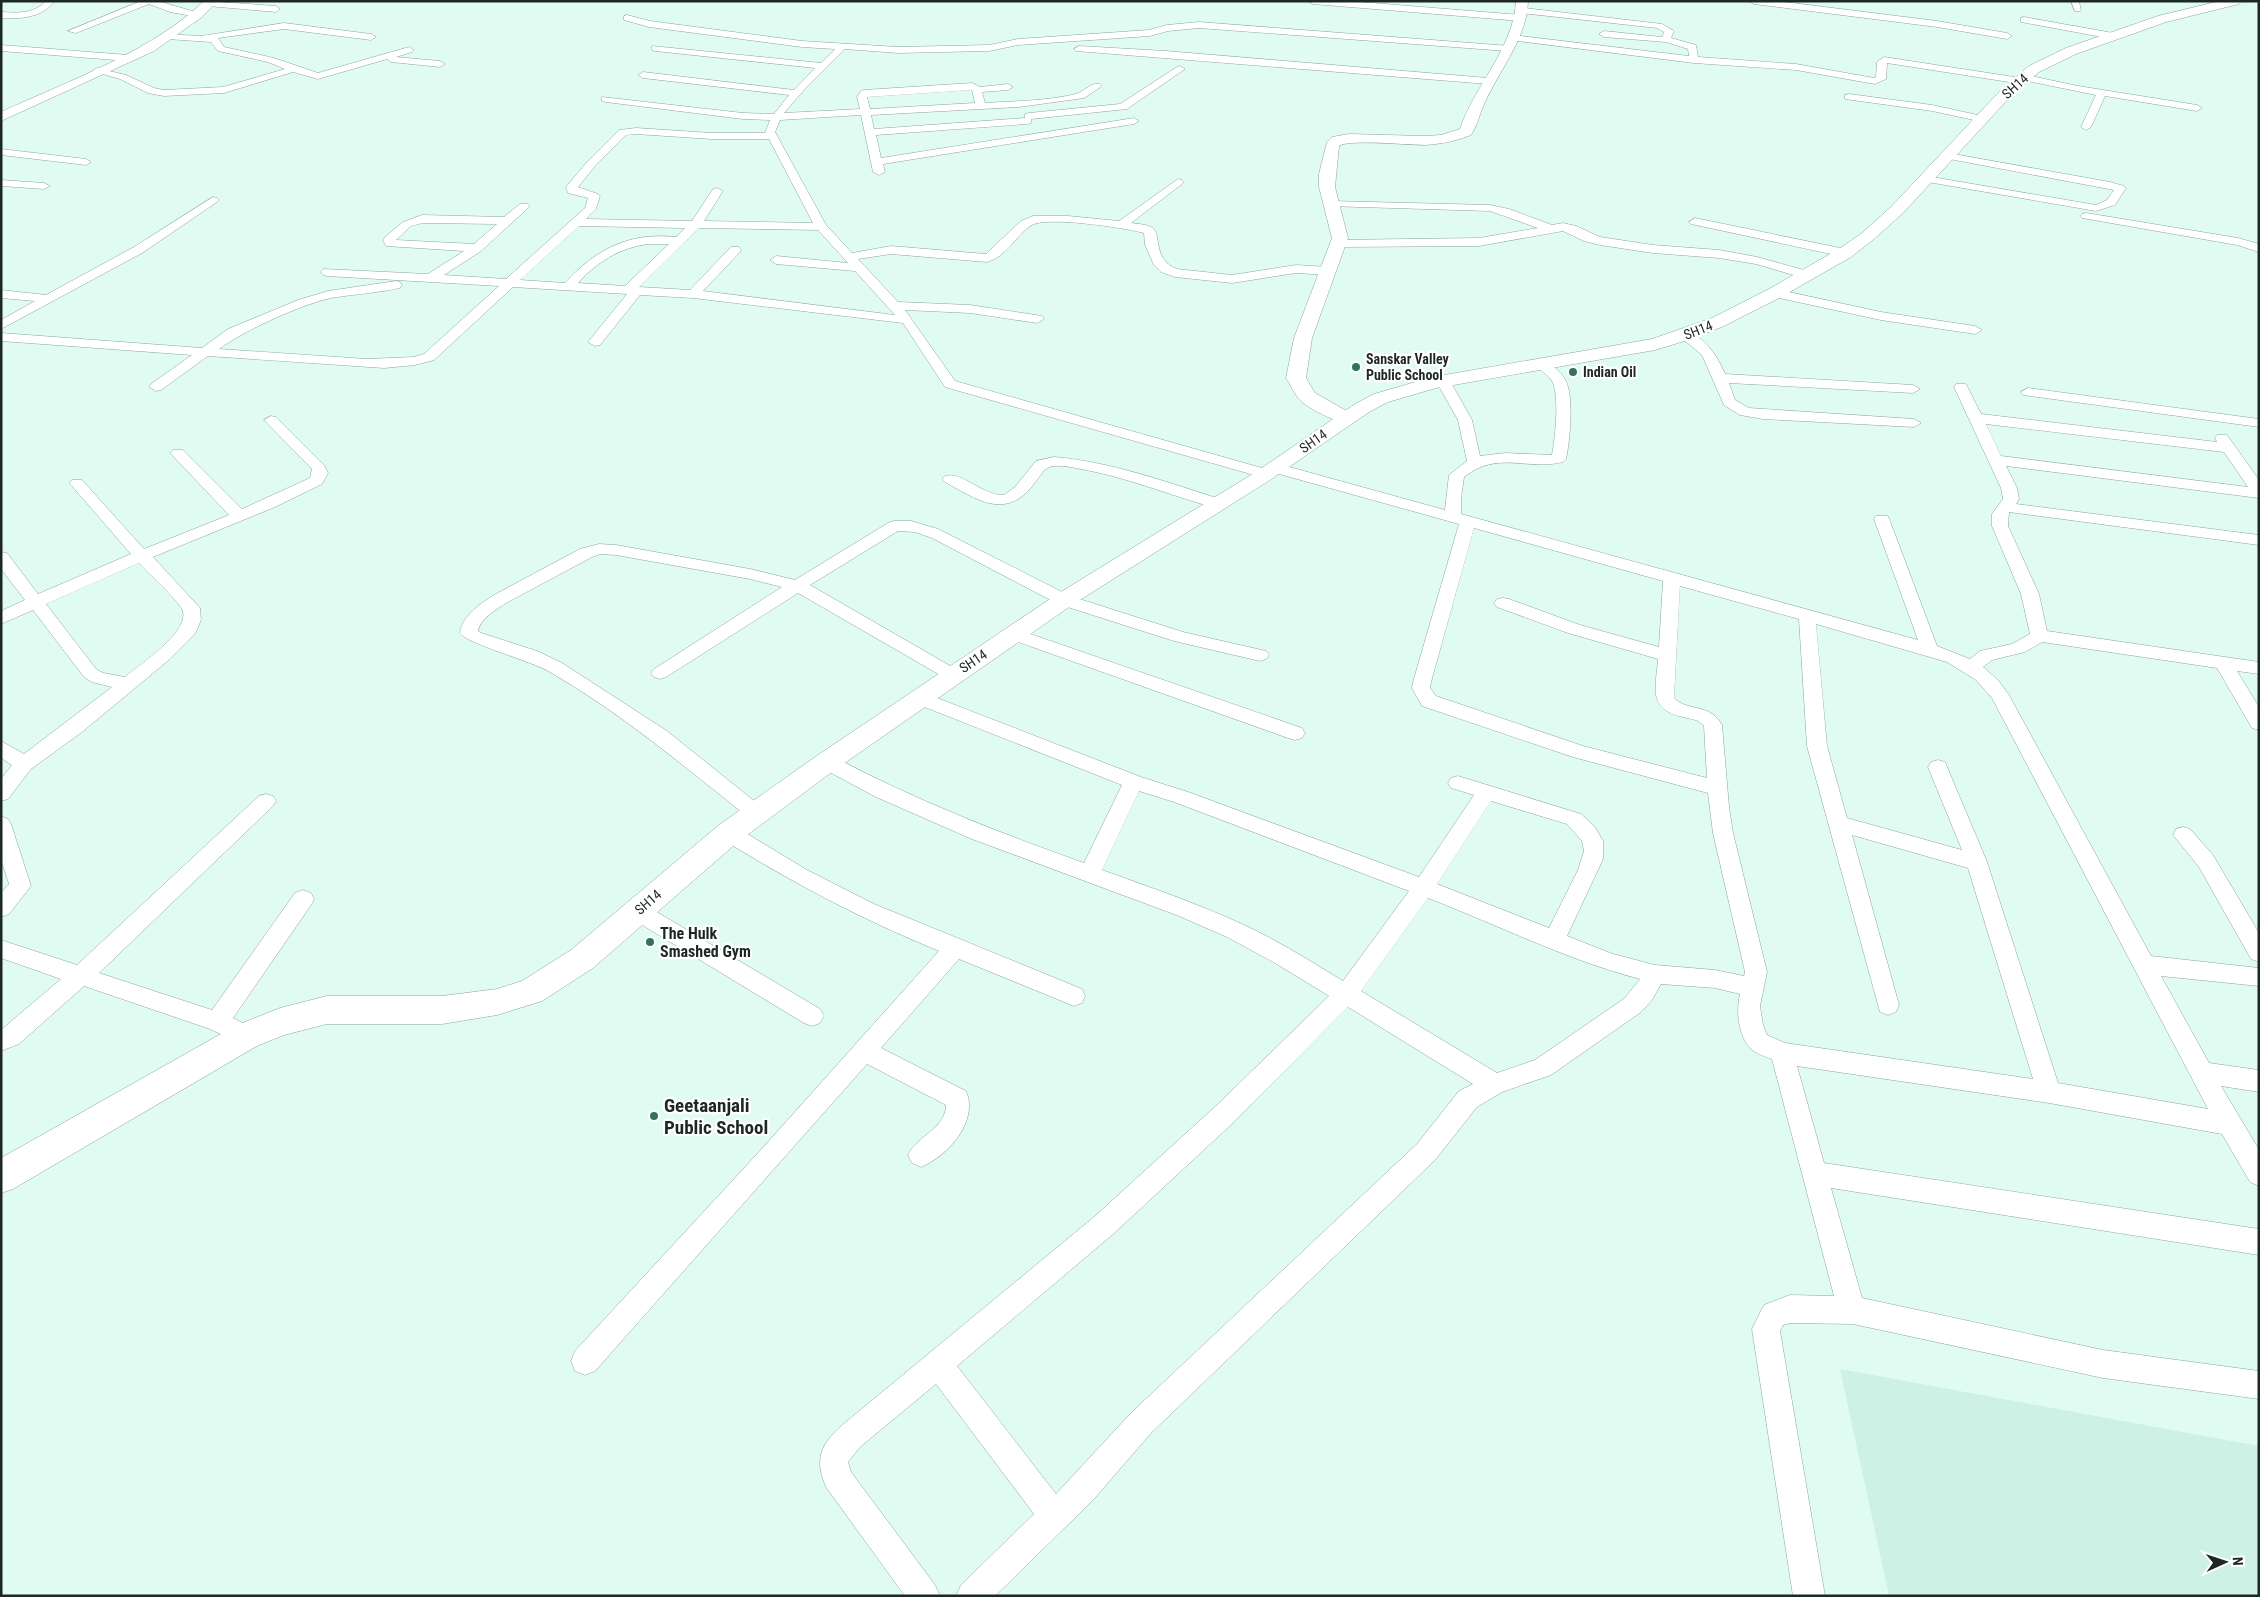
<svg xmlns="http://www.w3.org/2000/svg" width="2260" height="1597" font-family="'Roboto Condensed',sans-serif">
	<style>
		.built { fill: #cdf1e5 }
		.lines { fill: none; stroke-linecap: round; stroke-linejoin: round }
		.street-casing { stroke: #8ca59d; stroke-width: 1 }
		.secondary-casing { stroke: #8ca59d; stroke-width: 1 }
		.primary-casing { stroke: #8ca59d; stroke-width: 1 }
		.street { fill: #fff; fill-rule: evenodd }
		.secondary { fill: #fff; fill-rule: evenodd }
		.primary { fill: #fff; fill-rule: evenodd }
		.poi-dot { fill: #317262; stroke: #fff; stroke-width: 2 }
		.labels { text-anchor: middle; stroke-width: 4.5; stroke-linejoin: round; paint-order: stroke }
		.far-street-label { font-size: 14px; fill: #1d2824; stroke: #fff }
		.far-poi-label { font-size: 14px; font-weight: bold; fill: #1d2824; stroke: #fff; text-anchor: start }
		.poi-label { font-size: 16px; font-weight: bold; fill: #1d2824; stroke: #fff; text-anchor: start }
		.near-poi-label { font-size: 19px; font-weight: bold; fill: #1d2824; stroke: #fff; text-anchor: start }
	</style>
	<rect width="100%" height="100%" fill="#e0fbf2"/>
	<path class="built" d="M1840,1369L2259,1446V1596H1889Z"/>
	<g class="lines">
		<g class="street-casing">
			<g id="street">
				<path d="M46,1H55C41,18 22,19 1,18V12C18,13 34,14 46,1Z"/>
				<path d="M141,1H158L202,14L198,17L170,12L149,4L76,33L68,31Z"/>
				<path d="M205,1L276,6L280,9L276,12L208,6L205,5Z"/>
				<path d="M1309,1H1348L1521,15L1525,18L1521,21L1313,4Z"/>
				<path d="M1750,1H1777L1937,21L2007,33L2012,36L2007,39L1937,27L1754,4Z"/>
				<path d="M2071,1H2079L2081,11H2075Z"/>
				<path d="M1524,8L1662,24L1674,31L1671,38L1696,45L1698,57L1796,64L1874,78L1876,77L1877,62L1884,57L2021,78L2026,75L2078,86L2197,105L2202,108L2197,111L2105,96L2091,127L2086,130L2081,127L2096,95L2027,81L2022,84L1887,63L1886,79L1875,84L1796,70L1694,63L1509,40L1507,38L1512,35L1689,56L1688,49L1666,42L1604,37L1599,34L1604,31L1662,37L1664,32L1657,28L1521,13V9Z"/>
				<path d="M627,15L650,21L802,41L898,47L989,45L1018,39L1149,30L1167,25L1199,22L1510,46L1512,48L1507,51L1199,28L1168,31L1150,36L1018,45L989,51L898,53L845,49L804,90L784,113L860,109L857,97L861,91L864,90L972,83L980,87L1008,84L1013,87L1008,90L982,92L985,103C1015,101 1047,101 1076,94C1085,91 1091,82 1100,84L1102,86L1084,98L1019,107L871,115L874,129L1025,118V114L1029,113L1120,104L1177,67L1180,66L1185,69L1127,109L1031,119V123L1027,124L876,135L881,158L1134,118L1139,121L1134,124L883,164L885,172L879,175L873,172L861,115L780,120L775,132L826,225L852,253L891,246L986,254L1021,221L1033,216H1068L1119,221L1178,179L1182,180L1184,182L1182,184L1131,223C1137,224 1145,224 1151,227C1163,233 1151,259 1177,269L1232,275L1296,265L1328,267L1334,271L1328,275L1296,273L1232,283L1175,277L1161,272L1154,265L1145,245L1144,233C1125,228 1044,215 1030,226C1015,237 1006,257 987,262L891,254L858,259L898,302L970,305L1042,316L1044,319L1037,323L970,313L905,310L955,381L1269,470L1267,468L1270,465L1275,463L1445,510L1449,475L1467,461L1458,420L1436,381L1443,377L1450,381L1472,420L1480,456L1505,453L1552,455C1555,438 1560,396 1552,381C1548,374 1540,371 1535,365L1537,362H1547C1554,367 1562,373 1566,381C1574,399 1570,440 1566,459L1563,462C1526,471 1498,450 1464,477L1461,498V514L1918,640L1874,519L1876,516H1888L1937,646L1970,659L1980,651L2012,644L2030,634L2021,594L1992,526V514L2003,499L2001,488L1954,387L1956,384H1966L1981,414L2217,442L2215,438L2217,435H2227L2259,480V498L2006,466L2017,488L2019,499L2016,504L2259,535V545L2009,512L2008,526L2039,594L2047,631L2259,662V674L2237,671L2259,707V730L2252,728L2217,668L2042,642L2025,652L1992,660L1983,667L1998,680L2009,695L2151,956L2259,968V986L2161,976L2209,1063L2259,1070V1092L2221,1086L2259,1150V1186L2250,1182L2222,1134L2049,1103L1797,1066L1824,1163L2259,1229V1255L1831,1188L1862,1298L2103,1350L2259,1371V1399L2103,1378L1853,1324L1790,1323L1783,1325L1780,1331L1825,1596H1793L1752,1329L1764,1305L1790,1295L1834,1296L1772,1059C1766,1057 1755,1053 1750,1048C1738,1034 1736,1012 1740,994L1715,988L1661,984L1652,1000L1641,1012L1551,1075L1502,1092L1477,1107L1435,1160L1152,1432L1093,1500L995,1596H956L961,1585L1034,1514L936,1384L860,1447L848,1462L851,1472L935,1585L940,1596H905L826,1487C813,1457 822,1442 846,1422L1094,1217L1217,1105L1329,996L1275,963L1227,937L1179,916L972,839L876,797L820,767L817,762L820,757L827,755L834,757C915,800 997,832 1084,863L1122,785L912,702L910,697L912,692L919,691L1141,777L1188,792L1419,877L1474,795L1451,788L1448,783L1451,778L1458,776L1581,814L1595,827L1603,841V859L1567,936L1613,954L1655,965L1715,970L1744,976L1745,972L1713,833L1708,793L1573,757L1422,706L1412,688L1413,682L1459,524L1272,472L1274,474L1271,477H1261L945,387L903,323L693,298L640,295L600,345L595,346L588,342L627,294L513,287L434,360L415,365L384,368L208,356L161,390L156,391L149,387L151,384L192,355L1,341V333L202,348L228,329L298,300L328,291L396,281L400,282L402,285L400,288C378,293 354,294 331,298C300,305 245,330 219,349L367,359L414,357L424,354L499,286L327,276L323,275L321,272L323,269L428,274L464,251L386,246L383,240L385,237L403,222L422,215L504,217L520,204H528L530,206L528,208L481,251L444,275L506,279L585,208L588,198L568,193L566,187L587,162L619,130L636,128L712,133H765L770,120L743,119L606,102L602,101V97L743,113L774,114L789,95L643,78L638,75L643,72L794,90L815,68L655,51L652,50V46L821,63L835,49L802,47L649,27L624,20V16ZM972,90L975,103L870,109L867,97ZM636,134L712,139H769L813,223L704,221L723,191L717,188L713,189L692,221L586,219L596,209L600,196L598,194L578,187L595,166L626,135ZM423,223L497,224L474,244L396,240L411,226ZM579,226L685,228L676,237C629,232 596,249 565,283L520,280ZM699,228L818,230L848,263L776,256L770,260L776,264L855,271L895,315L703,291L739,253L741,250L739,247H731L690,290L639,287ZM648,244H669L625,286L578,283C597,262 619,248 648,244ZM1986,424L2224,452L2248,487L2001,456ZM1474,528L1663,581L1659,647L1580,625L1509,599L1503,598L1497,599L1494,603L1497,607L1568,633L1658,659C1656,687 1647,709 1683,717C1691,719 1698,719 1704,726L1707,778L1583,746L1436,696L1430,688L1431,682ZM1680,586L1799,619L1807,746L1880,1012L1888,1015L1896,1012L1899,1005L1852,835L1968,868L2033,1079L1785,1043L1767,1035L1763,1025L1760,1006L1767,972L1733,833L1729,807L1722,725C1709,702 1689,713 1674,698ZM1816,624L1947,662L1976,680L1992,698L2208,1109L2058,1083L1987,862L1945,762L1938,760L1931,762L1928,767L1962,850L1847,818L1827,746ZM1139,791L1174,802L1409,891L1343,981C1310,961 1277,940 1242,924C1196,903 1149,887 1102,870ZM1491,801L1567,824L1582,841L1584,851L1578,870L1549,928L1437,884ZM1428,898C1498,925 1567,960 1640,979L1625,998L1535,1060L1497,1073L1361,991ZM1348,1007L1473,1084L1459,1091L1417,1144L1132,1412L1056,1494L957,1366L1112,1235L1235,1121Z"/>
				<path d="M2024,17L2113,33L2118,36L2113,39L2021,22V18Z"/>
				<path d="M284,23L371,34L376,37L371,40L284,29L218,38L224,47L274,58L318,73L409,47L414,50L412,52L396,57L440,61L445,64L440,67L391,62L387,59L318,79L293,72L224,93L164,96L148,93L120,79L92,71L97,68L126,75L154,88L164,90L223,87L285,69L268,62L218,51L211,42L167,39L164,38V34L201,36Z"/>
				<path d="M1,45L128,55L133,58L128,61L1,51Z"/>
				<path d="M1079,46L1166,51L1488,78L1493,81L1488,84L1076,51L1074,49Z"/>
				<path d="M1849,94L1932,105L1987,117L1988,119L1983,122L1932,111L1845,99V95Z"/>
				<path d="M1,149L86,159L91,162L86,165L1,155Z"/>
				<path d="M1948,153L2110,182L2124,186L2126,188L2115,205L2096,211L1922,181L1920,179L1922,177L1926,176L2096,205L2107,200L2114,190L1944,158V154Z"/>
				<path d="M1,180L44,183L50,186L44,189L1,186Z"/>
				<path d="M213,197L217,198L219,200L217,202L142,253L1,329V320L35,301L1,298V290L46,295L134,247Z"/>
				<path d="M1331,201L1490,205L1509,209L1552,225L1563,223L1576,226L1600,237L1653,245L1719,250L1757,257L1811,272L1813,275L1807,279L1756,264L1719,258L1653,253L1600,245L1584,241L1563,231L1479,246L1339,247L1333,243L1335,240L1479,238L1538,228L1490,211L1327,206L1325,204Z"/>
				<path d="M2086,213L2238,238L2259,244V252L2237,245L2082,218L2080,216L2082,214Z"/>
				<path d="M1695,218L1845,249L1851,253L1845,257L1691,224L1689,222Z"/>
				<path d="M1775,289L1881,312L1975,326L1982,330L1975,334L1881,320L1770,296L1769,293Z"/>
				<path d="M1685,331C1705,336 1718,357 1725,374L1913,385L1920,389L1913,393L1729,383L1735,400L1749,408L1914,419L1921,423L1914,427L1763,419L1740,415L1724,405L1702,355L1678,335Z"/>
				<path d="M2028,388L2259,419V427L2023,395L2021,392Z"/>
				<path d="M271,416L276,417L324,465L328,473L322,484L275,507L153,557L200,608L201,620L195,634L170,659L82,732L31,769L8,799L1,801V779L12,765L1,758V741L24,754L112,687L92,682L84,677L33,610L1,624V611L25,600L1,569V552L7,553L38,594L131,554L72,486L69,483L72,480H82L144,549L229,515L173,456L170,453L173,450H183L242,509L310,478L312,469L264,420ZM139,563C148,573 177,599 182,609C193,630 139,665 125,677L103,673L96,669L46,604Z"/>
				<path d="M1054,457C1113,462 1169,483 1226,501L1228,504L1226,507L1220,509C1177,498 1135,480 1091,471C1079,469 1066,465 1054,466C1045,467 1042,473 1037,480C1008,521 981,502 945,482L942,479L945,476C962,471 983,496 1004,495L1015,487L1036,461Z"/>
				<path d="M894,521H911L938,529L1070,596L1183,632L1266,651L1269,655L1266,659L1260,661L1174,641L1058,604L932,538L915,532L898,531L810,585L959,671L962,675L959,679L953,681L947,679L798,593L666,677L660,679L654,677L651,673L654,669L782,587L750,579L616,555L600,554L592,557L506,603C497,609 480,619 478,631L481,633L537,651L562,663L667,731L763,808L766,813L763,818L756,821L749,818C685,767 621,713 550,672C532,661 467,644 460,633C462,616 480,604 494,595L580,549L599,544L616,545L750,569L795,580L888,523Z"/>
				<path d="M1013,628L1302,728L1305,733L1302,738L1295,740L1288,738L1007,638L1004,634L1007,630Z"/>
				<path d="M266,794L273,796L276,801L273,806L99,973L212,1010L295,893L303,890L311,893L314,899L311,905L233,1018L254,1029L258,1036L254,1043L246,1046L210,1029L84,986L19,1044L1,1051V1030L61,979L1,958V940L77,965L259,796Z"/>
				<path d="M1,816L8,819L11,824L31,886L9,914L1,917V893L9,884L1,859Z"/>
				<path d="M729,825L736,827L807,870L874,904L1082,989L1085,996L1082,1003L1074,1006L959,959L881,1048L966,1091C979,1121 948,1156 921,1167L912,1163L908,1155C917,1136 946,1128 946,1105L867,1064L595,1371L585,1375L575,1371L571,1361L575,1351L759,1152L939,951C861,919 793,883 722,839L719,833L722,827Z"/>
				<path d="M2183,827L2190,829L2213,855L2259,933V962L2251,959L2199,867L2173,835L2176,829Z"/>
				<path d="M637,902L645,905L820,1009L824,1016L820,1023L812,1026L804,1023L629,917L626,911L629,905Z"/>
			</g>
		</g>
		<g class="secondary-casing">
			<g id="secondary">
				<path d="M204,1H217L202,17L154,51L1,121V112C66,82 153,51 204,1Z"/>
				<path d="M1516,1H1528C1527,37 1501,68 1486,100C1480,111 1478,125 1471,135C1456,141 1441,144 1425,145C1409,145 1347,139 1339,146L1335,187L1348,238L1312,338L1306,378L1315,393L1352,414L1355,418L1352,422C1339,425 1312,410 1302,402C1295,396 1291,385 1286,378L1294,338L1332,238L1319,187V174L1327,142L1332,137L1349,134L1425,136L1441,135L1460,129C1474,86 1514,48 1516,1Z"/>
			</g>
		</g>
		<g class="primary-casing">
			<path id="primary" d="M2220,1H2241L2239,4L2166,22L2076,54L2039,72L2010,97L1903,213L1874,239L1851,257L1781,297L1724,326L1691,339L1655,350L1436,388L1388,402L1369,412L1273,478L1072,605L836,769L739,841L593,968L542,1001L497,1015L442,1024H327L284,1035L257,1046L13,1189L1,1193V1158L235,1026L280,1008L327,996H442L497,989L522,981L571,950L719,825L818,755L1056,595L1259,470L1355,404L1374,394L1433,377L1652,339L1712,318L1769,289L1839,249L1862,233L1891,207L2000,91L2029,66L2066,48L2158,16Z"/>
		</g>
		<use href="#street" class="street"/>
		<use href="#secondary" class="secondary"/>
		<use href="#primary" class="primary"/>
	</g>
	<g class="poi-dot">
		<circle cx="1356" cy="367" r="5"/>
		<circle cx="1573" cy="372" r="5"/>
		<circle cx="650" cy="942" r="5"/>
		<circle cx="654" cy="1116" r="5"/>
	</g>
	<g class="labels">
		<g class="far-street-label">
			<text transform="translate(2015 86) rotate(-42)" y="5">SH14</text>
			<text transform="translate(1698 330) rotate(-21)" y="5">SH14</text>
			<text transform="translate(1313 441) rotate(-35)" y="5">SH14</text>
			<text transform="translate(973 661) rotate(-34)" y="5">SH14</text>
			<text transform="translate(648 902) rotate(-41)" y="5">SH14</text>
		</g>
		<g class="far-poi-label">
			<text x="1366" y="364">Sanskar Valley<tspan x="1366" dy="16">Public School</tspan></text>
			<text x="1583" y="377">Indian Oil</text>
		</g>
		<g class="poi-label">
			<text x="660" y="939">The Hulk<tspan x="660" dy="18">Smashed Gym</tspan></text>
		</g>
		<g class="near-poi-label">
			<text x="664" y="1112">Geetaanjali<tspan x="664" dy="22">Public School</tspan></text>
		</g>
	</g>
	<rect width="2260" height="1597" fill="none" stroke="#1d2824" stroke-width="5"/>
	<g transform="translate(2225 1562) rotate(87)" stroke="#ffffff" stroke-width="4" paint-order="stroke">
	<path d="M0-4L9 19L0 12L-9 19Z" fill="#1d2824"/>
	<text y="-8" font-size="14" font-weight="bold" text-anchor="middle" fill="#1d2824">N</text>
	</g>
</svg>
